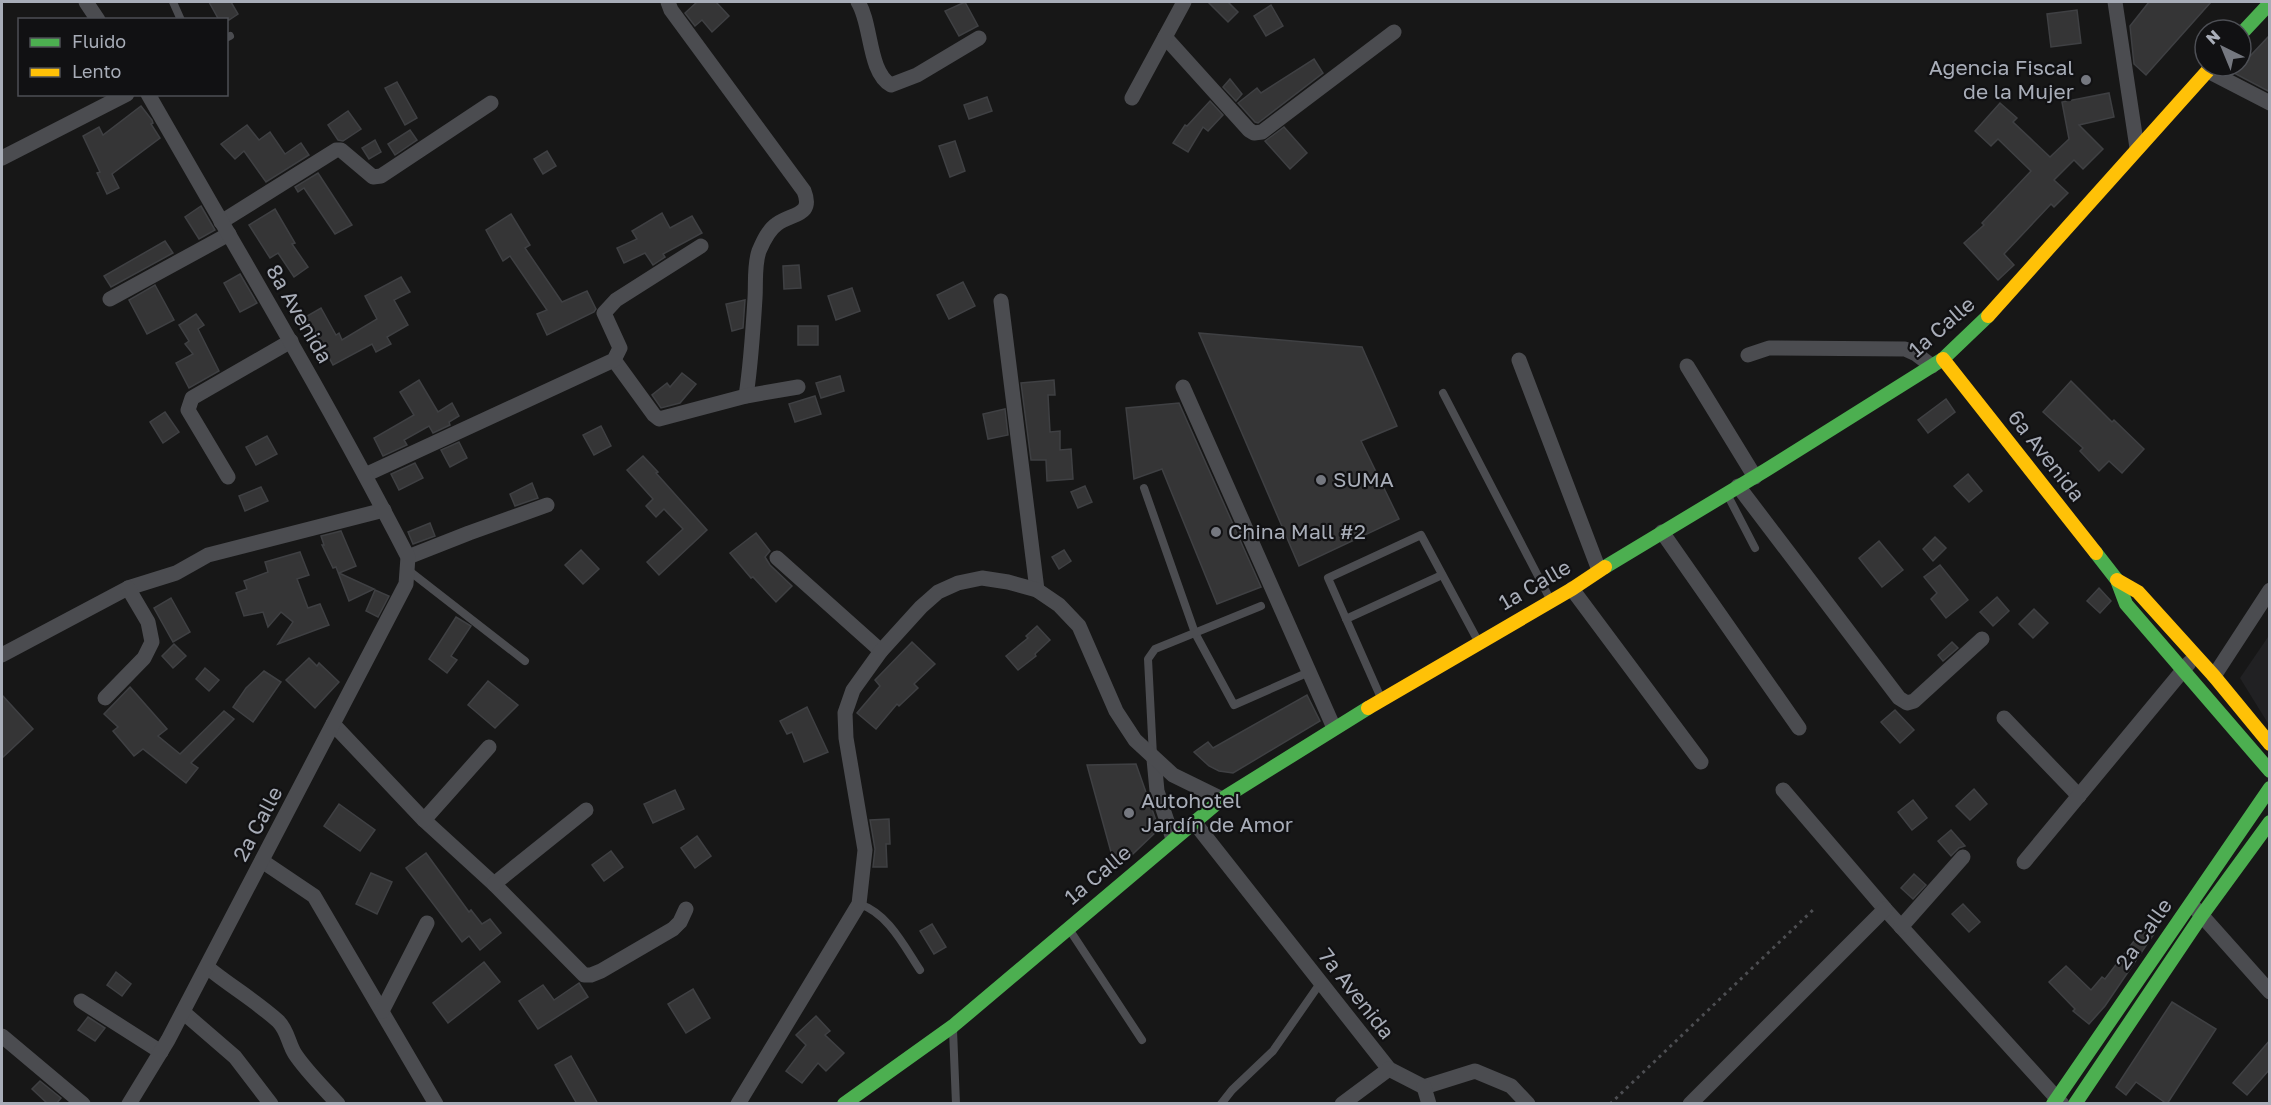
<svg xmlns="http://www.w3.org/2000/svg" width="2271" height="1105" font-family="'Golos Text',sans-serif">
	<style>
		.built { fill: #212123 }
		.building { fill: #353536; stroke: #3f4043; stroke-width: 1.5 }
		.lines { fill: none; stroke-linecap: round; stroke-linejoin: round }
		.path { stroke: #4d4e52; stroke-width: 3; stroke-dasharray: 3 4.5; stroke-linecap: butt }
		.lane { stroke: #4b4c50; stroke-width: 8 }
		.street { stroke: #4b4c50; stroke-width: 15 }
		.fast { stroke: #4caf50; stroke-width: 14 }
		.slow { stroke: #ffc107; stroke-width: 14 }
		.poi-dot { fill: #757880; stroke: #111113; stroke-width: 2 }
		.labels { text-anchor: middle; stroke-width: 4.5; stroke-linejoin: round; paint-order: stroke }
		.poi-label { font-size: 21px; fill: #a8adb8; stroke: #111113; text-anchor: start }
		.street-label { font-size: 21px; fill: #a8adb8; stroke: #111113 }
	</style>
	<rect width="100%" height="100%" fill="#171717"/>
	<path class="built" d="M2268,637L2270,638L2269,725L2240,678Z"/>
	<g class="building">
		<path d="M209,2H231L238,14L229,20H219Z"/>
		<path d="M697,2H716L729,16L712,32L702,20L695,26L685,13Z"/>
		<path d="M965,2L978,26L959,36L945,11Z"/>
		<path d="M1208,2H1228L1238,12L1228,22Z"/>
		<path d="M2149,2H2211L2146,75L2134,64L2130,26Z"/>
		<path d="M1271,5L1283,26L1266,36L1254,16Z"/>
		<path d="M2077,10L2081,43L2051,47L2047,14Z"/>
		<path d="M2270,35V92L2234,73Z"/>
		<path d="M1314,59L1323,73L1258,123L1255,122L1238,103L1257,88L1261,93Z"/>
		<path d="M1230,79L1242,94L1236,101L1223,87Z"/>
		<path d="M397,82L417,118L405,125L385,88Z"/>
		<path d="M2109,93L2114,117L2079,125L2103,149L2083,169L2074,160L2054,180L2068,193L2054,207L2051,204L2004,254L2014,265L1998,280L1964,243L1984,225L1982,223L2031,171L1998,139L1991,146L1975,131L2000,103L2017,118L2013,122L2050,157L2069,139L2062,102Z"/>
		<path d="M987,97L992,111L969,119L964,105Z"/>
		<path d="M1210,101L1223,115L1208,131L1203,127L1188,152L1173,143L1185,125L1187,126Z"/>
		<path d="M141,106L152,120L153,123L151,124L160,138L112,174L119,188L107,194L97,173L100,172L83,136L99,127L103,135Z"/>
		<path d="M348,111L361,129L343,141L338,140L328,125Z"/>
		<path d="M247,125L259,140L270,132L285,154L301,143L309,155L266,182L244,151L235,159L221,144Z"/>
		<path d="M1284,127L1307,153L1290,169L1265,141Z"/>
		<path d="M410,130L417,140L395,155L388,144Z"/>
		<path d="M375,140L381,152L369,159L362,148Z"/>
		<path d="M955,141L965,171L950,177L939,146Z"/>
		<path d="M547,151L556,166L543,174L534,159Z"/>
		<path d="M318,173L352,225L335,234L304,188L298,192L295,187Z"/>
		<path d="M201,206L215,230L199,239L185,217Z"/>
		<path d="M275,209L295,243L292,244L308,267L294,277L278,253L270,258L249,225Z"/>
		<path d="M662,213L670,228L692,216L702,233L663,254L665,257L653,265L645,253L624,263L617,248L637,239L632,231Z"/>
		<path d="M511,214L530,245L525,248L562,302L587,291L596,309L594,312L547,335L537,314L547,310L510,256L503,261L486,230Z"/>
		<path d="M165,241L173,253L111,287L104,276Z"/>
		<path d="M799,265L801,288L784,289L783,266Z"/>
		<path d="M240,274L257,303L240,312L224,283Z"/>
		<path d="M401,277L410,292L394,300L408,325L387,337L391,344L376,352L372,344L333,365L319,339L315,341L302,319L321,308L336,335L339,333L342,340L377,319L365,296Z"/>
		<path d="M963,282L975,306L949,319L937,295Z"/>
		<path d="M155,285L174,320L147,334L129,300Z"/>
		<path d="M852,288L860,311L836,320L828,296Z"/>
		<path d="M745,300L743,328L732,331L726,304Z"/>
		<path d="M196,314L204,325L198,329L219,371L189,388L176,363L193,354L185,344L189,341L179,325Z"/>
		<rect x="798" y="326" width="20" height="19"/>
		<path d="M1199,333L1362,347L1397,426L1361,441L1399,519L1299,566Z"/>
		<path d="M682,373L696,384L680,403L661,408L652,395L667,383L670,387Z"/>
		<path d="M840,376L844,391L821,398L816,383Z"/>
		<path d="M419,380L438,412L452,403L459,416L449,422L450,425L433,433L429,426L404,440L407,445L383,456L374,438L414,415L400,392Z"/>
		<path d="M1054,380L1055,395H1048L1050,432L1060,431V450L1071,449L1073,479L1047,481L1046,460H1031L1021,383Z"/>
		<path d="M2071,381L2112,422L2114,420L2144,449L2122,473L2109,461L2099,471L2080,451L2083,448L2043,412Z"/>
		<path d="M815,396L821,414L795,422L789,404Z"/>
		<path d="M1946,399L1955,412L1928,433L1918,420Z"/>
		<path d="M1179,403L1261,587L1217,604L1162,469L1134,479L1126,408Z"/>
		<path d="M1005,409L1008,435L988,439L983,414Z"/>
		<path d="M165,412L179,432L163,443L150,422Z"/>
		<path d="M601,426L611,446L594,455L583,435Z"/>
		<path d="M267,436L277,454L256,465L246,447Z"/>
		<path d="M459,442L467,458L450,467L441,450Z"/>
		<path d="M643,456L658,472L656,473L707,530L659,575L647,562L683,529L664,509L656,517L646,506L653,499L627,470Z"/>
		<path d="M415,463L423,478L399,490L391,474Z"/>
		<path d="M1968,474L1982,491L1969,502L1954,486Z"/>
		<path d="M532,483L538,498L515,506L510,494Z"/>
		<path d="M1085,486L1092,502L1078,508L1071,492Z"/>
		<path d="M261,487L268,501L245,511L239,496Z"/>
		<path d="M430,523L435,536L413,544L408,532Z"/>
		<path d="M341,531L356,566L339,573L374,589L349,601L336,567L333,568L322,545H324L321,536Z"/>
		<path d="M756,533L770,551L765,557L770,565L792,586L776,602L753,577L751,578L730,553Z"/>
		<path d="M1935,537L1946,548L1933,561L1923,549Z"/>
		<path d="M1879,541L1903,570L1882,587L1859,558Z"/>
		<path d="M581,550L599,569L583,584L565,565Z"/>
		<path d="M1064,550L1071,561L1059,569L1052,557Z"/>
		<path d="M300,552L309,575L297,579L308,608L320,604L329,625L278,644L293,622L281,612L268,627L263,612L244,616L236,593L247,589L244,581L268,572L265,562Z"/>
		<path d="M1940,565L1968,600L1946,618L1931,599L1937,593L1924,577Z"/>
		<path d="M2099,588L2111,601L2100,613L2087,601Z"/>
		<path d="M375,590L389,596L378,617L366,611Z"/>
		<path d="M1997,597L2009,611L1993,626L1980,612Z"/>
		<path d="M171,598L190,632L173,642L154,608Z"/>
		<path d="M2034,609L2048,623L2033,638L2019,624Z"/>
		<path d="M456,617L471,626L451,656L457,660L447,673L429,659Z"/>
		<path d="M1037,626L1050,640L1035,654L1036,656L1018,670L1006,656L1028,638L1026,636Z"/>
		<path d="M912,642L935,664L914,684L918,688L899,706L897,704L876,729L857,713L880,686L875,680Z"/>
		<path d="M1952,642L1958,648L1943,661L1938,655Z"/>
		<path d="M174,644L186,656L173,668L162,656Z"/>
		<path d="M309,658L317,666L319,663L339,682L315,708L286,680Z"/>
		<path d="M205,668L219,680L209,691L196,679Z"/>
		<path d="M264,671L281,682L253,722L233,707L246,688Z"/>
		<path d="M488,681L518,705L495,728L468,705Z"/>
		<path d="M130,687L167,729L158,736L180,754L224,711L234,719L191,763L198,768L186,783L143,749L134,756L113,731L118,727L104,714Z"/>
		<path d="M2,695L33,729L2,758Z"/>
		<path d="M1307,695L1320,721L1233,773L1219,771L1209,766L1194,752L1208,742L1213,748Z"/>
		<path d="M807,707L828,752L804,762L792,732L787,734L780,721Z"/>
		<path d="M1895,710L1914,730L1900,743L1881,722Z"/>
		<path d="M1136,764L1159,829L1116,870L1087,765Z"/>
		<path d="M1974,789L1987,804L1970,820L1956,806Z"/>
		<path d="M675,790L684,809L653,823L644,804Z"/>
		<path d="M1913,800L1927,818L1912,830L1898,812Z"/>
		<path d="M339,804L375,830L360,851L324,826Z"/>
		<path d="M889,819L890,844H886L887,867H873L875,849L870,820Z"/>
		<path d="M1951,830L1965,846L1959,848L1951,856L1938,841Z"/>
		<path d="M697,836L711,856L695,868L681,848Z"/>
		<path d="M611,851L623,867L604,881L592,865Z"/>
		<path d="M426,853L469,912L471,910L482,924L490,919L501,933L480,950L469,936L462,942L406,868Z"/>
		<path d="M371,873L392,882L377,914L356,904Z"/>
		<path d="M1914,874L1926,885L1913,899L1901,888Z"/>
		<path d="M1963,904L1980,922L1969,932L1952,914Z"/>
		<path d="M932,924L946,947L934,954L920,931Z"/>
		<path d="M2147,924L2156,931L2105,1006L2089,1024L2073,1011L2075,1009L2049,982L2066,966L2091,990L2102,977L2105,979Z"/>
		<path d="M484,962L500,982L448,1023L433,1003Z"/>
		<path d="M116,972L131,984L122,996L107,985Z"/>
		<path d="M579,983L588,997L538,1029L519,1001L543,985L554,1000Z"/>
		<path d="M693,989L710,1018L686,1033L668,1004Z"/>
		<path d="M2172,1002L2216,1029L2167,1104L2136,1082L2126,1095L2116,1087Z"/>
		<path d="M816,1016L830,1031L825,1035L844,1053L826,1071L818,1063L802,1083L786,1071L806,1045L796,1035Z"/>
		<path d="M88,1017L105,1028L95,1041L78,1030Z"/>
		<path d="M2270,1040V1069L2247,1095L2233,1083Z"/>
		<path d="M571,1056L598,1104H577L555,1065Z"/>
		<path d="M40,1081L61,1098L56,1104H48L32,1089Z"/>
	</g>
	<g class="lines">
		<path class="path" d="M1610,1104L1814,909"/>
		<g class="lane">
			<path d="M173,2L181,20"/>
			<path d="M226,38L230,36"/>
			<path d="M1443,393L1550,599"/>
			<path d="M1144,488L1195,633L1234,705L1309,672"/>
			<path d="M1727,494L1755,548"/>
			<path d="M408,570L525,661"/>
			<path d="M1346,619L1442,575"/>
			<path d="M1381,698L1328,578L1421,535L1478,641"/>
			<path d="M1153,756L1148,659L1155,649L1261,606"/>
			<path d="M859,904C888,913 904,946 920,970"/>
			<path d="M1069,929L1142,1040"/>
			<path d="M953,1030L956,1104"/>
			<path d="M1221,1104L1232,1090L1273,1051L1321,982"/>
		</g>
		<g class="street">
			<path d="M86,2L98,20"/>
			<path d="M668,2L671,10L804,191C814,216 792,213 777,224C768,230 763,242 759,251C754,265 756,284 755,298C753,331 751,363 746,396"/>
			<path d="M858,2C872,24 868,72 891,85L917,75L979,38"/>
			<path d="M2115,2L2137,148"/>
			<path d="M1165,37L1249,130L1254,133L1262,132L1394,32"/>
			<path d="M2208,71L2270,103"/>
			<path d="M1132,98L1184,2"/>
			<path d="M2,158L127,94"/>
			<path d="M221,222L336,150H341L373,177L381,176L491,103"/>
			<path d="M110,299L229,234"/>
			<path d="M1001,301L1037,590"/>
			<path d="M1748,355L1769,348L1905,349L1916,354L1932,366"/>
			<path d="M614,360L654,415L659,419L746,396L798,387"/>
			<path d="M1519,360L1599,570"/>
			<path d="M1687,366L1755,477"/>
			<path d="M1183,387L1334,728"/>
			<path d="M365,475L614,360L620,348L604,313L616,300L701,246"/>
			<path d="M228,477L188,410L192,398L291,341"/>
			<path d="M1738,486L1899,698L1907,703L1914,701L1982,639"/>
			<path d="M1662,532L1799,728"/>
			<path d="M408,557L469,533L547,505"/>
			<path d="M777,558L881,651"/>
			<path d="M1572,589L1701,762"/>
			<path d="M2,655L128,588L176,573L208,555L384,510"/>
			<path d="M2214,676L2270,590"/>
			<path d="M105,698L144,658L152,642L148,622L128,588"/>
			<path d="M2004,718L2079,796"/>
			<path d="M333,724L424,820L494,884L584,975H591L601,971L673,929L680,922L686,909"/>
			<path d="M1154,759L1157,791L1173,839"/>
			<path d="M1783,790L1885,909L2062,1104"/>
			<path d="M424,820L489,747"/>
			<path d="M1194,822L1389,1069L1424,1087L1475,1071L1511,1086L1528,1104"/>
			<path d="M262,861L314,896L436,1104"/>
			<path d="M2024,862L2189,663"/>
			<path d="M494,884L586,810"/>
			<path d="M2196,909L2270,992"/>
			<path d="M1901,927L1963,857"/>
			<path d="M207,967C230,986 256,1001 278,1021C288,1031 288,1043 295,1054C307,1072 324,1088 338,1104"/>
			<path d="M81,1001L161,1052"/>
			<path d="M382,1011L427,923"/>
			<path d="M183,1012L235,1057L271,1104"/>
			<path d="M2,1036L83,1104"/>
			<path d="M1424,1087L1429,1104"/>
			<path d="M129,1104L168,1040L406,584L408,557C327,400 236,248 148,94"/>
			<path d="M738,1104L859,904L865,850L846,738L845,713L853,690L881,651L921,607L938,592L958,583L982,578L1008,582L1037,590L1059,605L1079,626L1116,711L1135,740L1173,775L1222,799"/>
			<path d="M1342,1104L1389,1069"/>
			<path d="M1690,1104L1885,909"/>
		</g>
		<g class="fast">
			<path d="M2241,34L2270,3"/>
			<path d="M2096,553L2117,580L2126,604L2270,771"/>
			<path d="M1605,567L1766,470L1943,359L1988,316"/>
			<path d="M844,1104L953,1026L1222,799L1368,708"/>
			<path d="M2053,1104L2270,788"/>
			<path d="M2075,1104L2202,915L2270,822"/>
		</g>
		<g class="slow">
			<path d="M1988,316L2212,66"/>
			<path d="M1943,359L2096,553"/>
			<path d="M2117,580L2138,592L2214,676L2270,744"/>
			<path d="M1368,708L1572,589L1605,567"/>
		</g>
	</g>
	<g class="poi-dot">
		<circle cx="2086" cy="80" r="6"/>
		<circle cx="1321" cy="480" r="6"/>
		<circle cx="1216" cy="532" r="6"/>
		<circle cx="1129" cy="813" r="6"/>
	</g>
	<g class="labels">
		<g class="poi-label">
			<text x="2074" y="75" text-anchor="end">Agencia Fiscal<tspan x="2074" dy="24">de la Mujer</tspan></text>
			<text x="1333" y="487">SUMA</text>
			<text x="1228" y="539">China Mall #2</text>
			<text x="1141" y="808">Autohotel<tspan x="1141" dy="24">Jardín de Amor</tspan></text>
		</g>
		<g class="street-label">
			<text transform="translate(299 314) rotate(60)" y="7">8a Avenida</text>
			<text transform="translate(1942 327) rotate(-41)" y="7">1a Calle</text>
			<text transform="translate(2046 456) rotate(52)" y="7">6a Avenida</text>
			<text transform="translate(1535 585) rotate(-30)" y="7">1a Calle</text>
			<text transform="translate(258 824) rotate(-62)" y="7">2a Calle</text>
			<text transform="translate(1098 875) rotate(-40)" y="7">1a Calle</text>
			<text transform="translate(2144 934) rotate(-55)" y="7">2a Calle</text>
			<text transform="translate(1356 994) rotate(52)" y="7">7a Avenida</text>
		</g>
	</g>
	<rect width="2271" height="1105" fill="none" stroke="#a8adb8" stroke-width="6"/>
	<rect x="18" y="18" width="210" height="78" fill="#111113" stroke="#4d4f55" stroke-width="1.5"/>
	<rect x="30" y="38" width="30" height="9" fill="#4caf50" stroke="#4d4f55" stroke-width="1.5"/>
	<text x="72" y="48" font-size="18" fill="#a8adb8">Fluido</text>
	<rect x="30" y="68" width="30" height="9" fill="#ffc107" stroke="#4d4f55" stroke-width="1.5"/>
	<text x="72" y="78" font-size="18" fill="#a8adb8">Lento</text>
	<g transform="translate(2223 48) rotate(317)"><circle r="28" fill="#111113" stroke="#4d4f55" stroke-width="1.5"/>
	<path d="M0-4.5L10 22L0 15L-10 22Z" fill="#757880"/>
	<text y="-9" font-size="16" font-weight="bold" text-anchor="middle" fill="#a8adb8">N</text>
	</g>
</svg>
